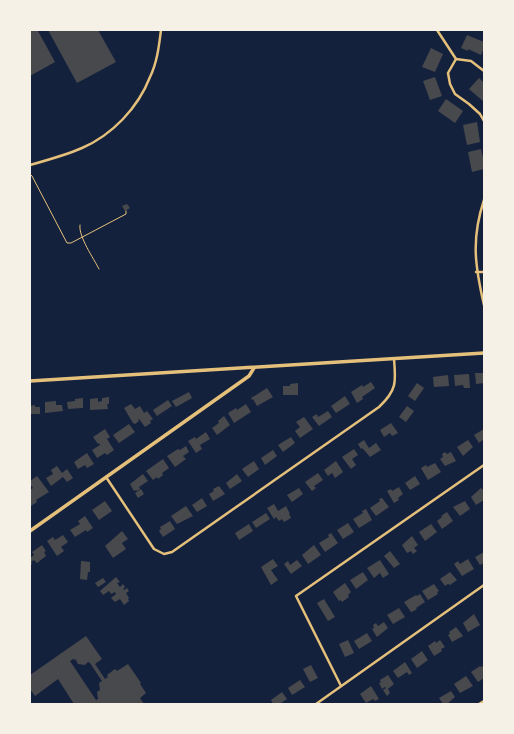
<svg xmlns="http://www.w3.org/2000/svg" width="514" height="734" font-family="Helvetica,sans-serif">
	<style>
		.building { fill: #48494c; fill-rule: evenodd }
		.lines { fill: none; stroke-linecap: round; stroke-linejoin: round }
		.path { stroke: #e5c07b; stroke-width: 1 }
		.minor { stroke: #e5c07b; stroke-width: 2.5 }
		.tertiary { stroke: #e5c07b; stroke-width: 3.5 }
		.secondary { stroke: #e5c07b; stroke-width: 3.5 }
	</style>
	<rect width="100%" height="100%" fill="#14213d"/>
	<g class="building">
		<path d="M30,30H40L38,31L55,62L30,76Z"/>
		<path d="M48,30H98L116,62L77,83Z"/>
		<path d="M467,35L484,42V47L481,55L468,49V51L461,48Z"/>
		<path d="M431,48L443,54L435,72L422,67Z"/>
		<path d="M435,77L442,96L430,100L423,81Z"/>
		<path d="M479,78L484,83V102L469,89Z"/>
		<path d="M446,99L463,111L455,123L438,111Z"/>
		<path d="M477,122L480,142L467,145L463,125Z"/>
		<path d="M481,149L484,162V169L472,172L468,152Z"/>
		<path d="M127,204L130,208L125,211L122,206Z"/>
		<path d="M475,373H484V383L476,384Z"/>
		<path d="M469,374L470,388H464L463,385L455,386L454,375Z"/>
		<path d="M448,375L449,386L434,387L433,377Z"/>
		<path d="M371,382L375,388L362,397L363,399L357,403L351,392L362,385L363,387Z"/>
		<path d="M298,383V395H283V386H290V384Z"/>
		<path d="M417,383L424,388L415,401L408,396Z"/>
		<path d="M267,388L273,397L257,406L253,399L252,400L251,398Z"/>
		<path d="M189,392L192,398L176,407L172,401Z"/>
		<path d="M345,396L350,404L336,413L331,406Z"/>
		<path d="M109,397V404H107L108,409L90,410V399L98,398V402L102,401V398Z"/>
		<path d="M83,398V408L68,409L67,402L75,401V399Z"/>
		<path d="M168,400L172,406L157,416L153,410Z"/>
		<path d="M56,401V405H62L63,411L45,413V402Z"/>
		<path d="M131,404L135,409L140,406L144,413L147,411L153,419L150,421L151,423L145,427L139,419L138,420L139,421L135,424L133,423L124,408Z"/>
		<path d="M246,404L251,412L234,423L228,413L236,408L237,410Z"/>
		<path d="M35,405V407H40V414H30V406Z"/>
		<path d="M407,406L414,411L406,422L399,417Z"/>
		<path d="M328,411L332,417L319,426L312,417L317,414L318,417Z"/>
		<path d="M224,416L230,425L217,435L212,428L219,423L218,421Z"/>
		<path d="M304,417L313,429L300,438L295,431L300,427L296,422Z"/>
		<path d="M391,423L398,433L392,436L390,433L384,437L380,430Z"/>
		<path d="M129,424L135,432L119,443L113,435Z"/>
		<path d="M105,429L110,437L107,439L114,450L107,455L105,453L97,458L92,450L100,445L99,443L98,444L93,437Z"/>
		<path d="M484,429V439L479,443L474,435Z"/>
		<path d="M206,432L210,439L200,445L202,449L196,453L188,441L195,437L196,439Z"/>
		<path d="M291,437L295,443L283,452L278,445Z"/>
		<path d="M364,440L369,448L376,443L381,450L370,457L365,451L362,448L361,449L358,444Z"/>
		<path d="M468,440L473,447L463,456L457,447Z"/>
		<path d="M186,446L189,452L183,456L186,459L175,467L167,456L178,449L180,450Z"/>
		<path d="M354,449L358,455L352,459L356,465L351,469L342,457Z"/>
		<path d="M273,450L277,456L265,465L261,458Z"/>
		<path d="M445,452L447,454L451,452L456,461L445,466L440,459L443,457L442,454Z"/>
		<path d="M87,453L94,464L87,468L85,465L78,469L74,462Z"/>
		<path d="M163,459L169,468L162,473L163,475L158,479L157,477L153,480L146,471Z"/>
		<path d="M254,461L259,469L248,477L242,469Z"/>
		<path d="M336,461L343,472L335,478L332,473L328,476L324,470Z"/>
		<path d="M435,463L441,472L428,480L421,468L426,465L427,467Z"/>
		<path d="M57,466L62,473L67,469L73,478L67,482L63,477L51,486L46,478L53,474L51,470Z"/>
		<path d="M318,473L323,480L314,486L316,488L312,491L305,482Z"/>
		<path d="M143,474L148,481L139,487L140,489L137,491L136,490L134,491L130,484Z"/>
		<path d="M237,474L242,481L230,489L226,483Z"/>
		<path d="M37,476L49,492L36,500L37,502L31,506L30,504V490L33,488L30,484V481Z"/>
		<path d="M415,476L420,484L410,490L405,483Z"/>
		<path d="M219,486L225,494L213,501L209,494L214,491L213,489Z"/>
		<path d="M399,487L403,494L398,498L399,500L394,503L387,491L391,489L392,491Z"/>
		<path d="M299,488L303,494L292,502L287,495Z"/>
		<path d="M481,488L484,491V500L476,505L471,497Z"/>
		<path d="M141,489L144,494L138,498L135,493Z"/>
		<path d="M202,498L207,506L197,512L192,505Z"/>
		<path d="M382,498L389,507L376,516L370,508L380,501L379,499Z"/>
		<path d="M105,501L112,511L99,520L92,510Z"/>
		<path d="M465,501L470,509L460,516L453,507Z"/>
		<path d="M274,504L278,511L286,506L290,514H289L291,518L284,522L282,519L279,521L276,517L274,519L267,508Z"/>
		<path d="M186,506L193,516L177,524L171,516Z"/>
		<path d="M366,509L372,520L359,528L353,519L363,513L362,511Z"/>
		<path d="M447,512L453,521L442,529L437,521L442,517L441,516Z"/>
		<path d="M266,513L270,519L256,528L252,522Z"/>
		<path d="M85,516L93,528L87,532L86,530L75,537L70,530L80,524L78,521Z"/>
		<path d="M170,521L175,529L163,537L159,531L161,529L160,527Z"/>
		<path d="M348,523L354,532L343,539L337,530Z"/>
		<path d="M249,524L253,531L239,540L235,533Z"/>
		<path d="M431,524L437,532L425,541L419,532Z"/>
		<path d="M122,531L128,539L122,543L126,549L113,558L105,546Z"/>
		<path d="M331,533L338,543L325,552L319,543L329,537L328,535Z"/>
		<path d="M63,535L68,542L61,547L64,551L57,556L47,541L53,537L55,540Z"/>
		<path d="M412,536L418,545L414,548L417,551L413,554L411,551L407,553L402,545Z"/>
		<path d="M42,545L46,551L44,552L46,556L37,563L34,560L31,562L32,564L30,566V558L34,555L32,552Z"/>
		<path d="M314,545L321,555L308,564L302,555Z"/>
		<path d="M390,551L400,564L394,568L384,556Z"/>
		<path d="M484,552V563L480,565L475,557Z"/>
		<path d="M273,559L278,566L271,570L278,580L271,585L261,567Z"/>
		<path d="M468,559L474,569L462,576L454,564L458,561L460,564Z"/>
		<path d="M297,560L302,566L291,574L284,564L288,561L290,565Z"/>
		<path d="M380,560L389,574L383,578L380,573L374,578L367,568Z"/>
		<path d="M81,561L90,562V572H88L87,580L80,579Z"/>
		<path d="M363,572L368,580L356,589L350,580Z"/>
		<path d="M450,572L457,580L450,585L448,584L445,586L440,579Z"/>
		<path d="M116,577L120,582L117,583L120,587L123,584L125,587L123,589L124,590L127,588L129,591L126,593L129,598L128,599L129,601L124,605L120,599L115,602L111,598L116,594L115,592L111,594L109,591L103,595L100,591Z"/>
		<path d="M103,578L106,582L98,587L95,583Z"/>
		<path d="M345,583L351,592L348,595L349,597L342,602L341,600L339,601L333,592Z"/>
		<path d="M434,584L439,591L437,592L438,594L428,600L422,591Z"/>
		<path d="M420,594L425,602L416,608L417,609L412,612H411L404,602L416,595L417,596Z"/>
		<path d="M324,599L335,617L328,621L317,603Z"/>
		<path d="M399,608L405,617L393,624L387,615Z"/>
		<path d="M474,614L480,625L468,632L463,623Z"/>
		<path d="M384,622L388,628L377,637L372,629L374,628L373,625L376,623L378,626Z"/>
		<path d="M456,627L463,636L452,642L448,635L450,634L449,632Z"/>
		<path d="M367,633L372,641L359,649L354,641Z"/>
		<path d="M86,636L102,659L95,664L105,679L108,677L107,675L115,669L117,671L128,664L141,683L140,684L146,693L140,698L144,704H74L58,679L35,696L30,689V675ZM73,659L76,660L78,664L85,665L88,662L90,663L102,681L99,683L100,690L97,692L98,699L96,700L70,661Z"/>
		<path d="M348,640L354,653L345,657L339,644Z"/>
		<path d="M440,640L445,647L441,649L442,651L434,656L428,646L435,641L436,643Z"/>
		<path d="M422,651L428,660L417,668L411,659Z"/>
		<path d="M405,662L412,673L409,675L407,672L398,678L393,671Z"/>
		<path d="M311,665L318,678L310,682L303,669Z"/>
		<path d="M480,666L481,667L483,666L484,667V678L478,682L471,672Z"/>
		<path d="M388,675L394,684L388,689L390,693L387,696L383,690L386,688L385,687L382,689L379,683L381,682L380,680Z"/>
		<path d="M466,676L473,686L460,693L454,684Z"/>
		<path d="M300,680L305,687L292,695L288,688Z"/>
		<path d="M371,686L379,699L375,701L373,699L366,703L360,694Z"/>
		<path d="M451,691L455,697L447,704H443L439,698Z"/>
		<path d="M282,692L287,699L281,703L282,704H273L271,700Z"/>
	</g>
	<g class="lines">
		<g class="path">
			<path d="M30,174L32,176L67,243H71L126,214V211"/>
			<path d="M80,225C78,236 94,259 99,269"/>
		</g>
		<g class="minor">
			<path d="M437,30L456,59"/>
			<path d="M484,71L471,61L456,59L448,73L450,84L455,94L469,104L480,114L484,121"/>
			<path d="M30,165C48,160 66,155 82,148C112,135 138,108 150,77C157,63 159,46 161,30"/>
			<path d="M484,200C471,239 475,266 484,305"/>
			<path d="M476,272H484"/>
			<path d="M106,477L154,549L164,554L172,552L379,407C397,390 396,382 394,359"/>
			<path d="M341,686L296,596L484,465"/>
			<path d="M316,704L484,585"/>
			<path d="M479,704L484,701"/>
		</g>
		<path class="tertiary" d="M30,531L249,376L254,368"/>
		<path class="secondary" d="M30,381L484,353"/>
	</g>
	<rect width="514" height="734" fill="none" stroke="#f6f1e7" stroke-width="62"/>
</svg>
